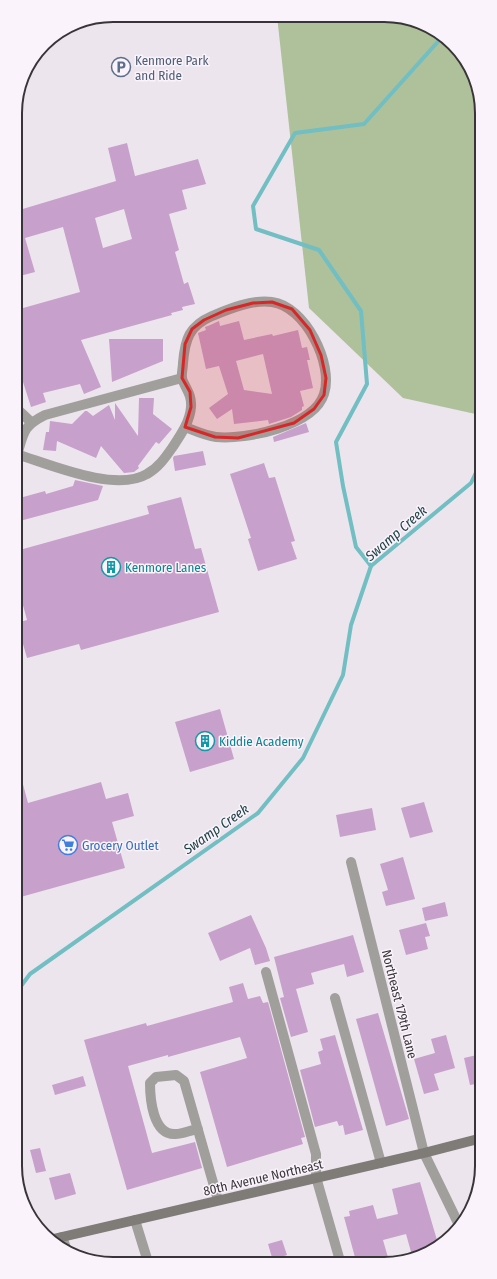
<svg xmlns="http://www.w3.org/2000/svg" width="497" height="1279" font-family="'Fira Sans Condensed',sans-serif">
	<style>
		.green { fill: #aec19b }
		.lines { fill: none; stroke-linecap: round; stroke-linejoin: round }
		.stream { stroke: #71bec3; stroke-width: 4 }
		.building { fill: #c8a0cc; fill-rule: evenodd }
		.minor { stroke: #a19f9c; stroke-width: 10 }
		.secondary { stroke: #7f7c77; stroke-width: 10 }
		.marked { fill: #d62828; fill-opacity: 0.2; stroke: #d62828; stroke-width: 3; stroke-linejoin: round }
		.labels { text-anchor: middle; stroke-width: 3; stroke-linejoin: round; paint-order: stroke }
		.service-label { font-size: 13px; fill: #4e5e75; stroke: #faf3fb; text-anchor: start }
		.culture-label { font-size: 13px; fill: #0d838f; stroke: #faf3fb; text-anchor: start }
		.shop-label { font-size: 13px; fill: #366cbe; stroke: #faf3fb; text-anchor: start }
		.street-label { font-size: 13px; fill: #383538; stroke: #faf3fb }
		.water-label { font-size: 14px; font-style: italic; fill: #1d4245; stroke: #faf3fb }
		.rim { fill: none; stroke: #383538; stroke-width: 2 }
	</style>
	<rect width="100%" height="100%" fill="#ede5ed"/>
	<path class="green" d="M277,16L403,17L449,39L479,88L480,415L403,398L309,308Z"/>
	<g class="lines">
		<g class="stream">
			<path d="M371,566L356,547L343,486L336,442L367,384L361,311L319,250L256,229L253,206L295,133L364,124L443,36"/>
			<path d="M18,990L30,974L258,813L303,758L343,675L351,625L371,566L471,483L480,464"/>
		</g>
	</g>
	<g class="building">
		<path d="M127,143L135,176L198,159L206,184L182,190L187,209L169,214L179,250L175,252L184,284L188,282L195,304L182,307L183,310L171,313L172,315L81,340L101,387L84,394L80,384L43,393L46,402L31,407L16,360V310L80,292L63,227L25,238L35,272L16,277V211L116,181L108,148ZM124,209L132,239L103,248L95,218Z"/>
		<path d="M219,321L220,326L239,321L244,340L272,334L273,336L298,330L302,348L307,347L310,360H307L313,388L300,391L304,406L302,407V410L291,417L269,424L268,420L234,424L232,409L217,419L209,408L228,394L219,366L206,369L198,333L206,330L205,327L208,326ZM263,354L272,394L244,390L236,361Z"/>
		<path d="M109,339H163V361L112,382Z"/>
		<path d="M139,398H154L153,414L172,429L159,444L156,442L138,466L139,468L134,472L124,473L101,446L96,458L57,441L56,451L43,450L46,432H49L50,421L72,424L85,411H87L93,416L109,405L115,420V403L138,436Z"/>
		<path d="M306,423L309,432L274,442L273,437Z"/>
		<path d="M203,451L206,465L175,471L173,458L174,456Z"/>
		<path d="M264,463L269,478L275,477L295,541L291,542L297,559L258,571L248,539L251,538L230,474Z"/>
		<path d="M75,480L103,486L98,500L16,522V499L45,491L46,494L73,486Z"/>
		<path d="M181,497L195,549L201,548L219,612L81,650L79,644L27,658L17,623L27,620L17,583L16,551L149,514L147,506Z"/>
		<path d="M220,709L234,759L190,772L175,722Z"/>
		<path d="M21,777L28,803L101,782L106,799L128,793L134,816L112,822L125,868L17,898V778Z"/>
		<path d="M424,802L433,832L410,838L401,808Z"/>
		<path d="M372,808L376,830L340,837L336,815Z"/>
		<path d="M403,857L415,899L386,906L382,892L388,890L380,864Z"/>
		<path d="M445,902L448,916L425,921L422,908Z"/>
		<path d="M251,915L266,948L270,961L255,965L250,948L220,961L208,933Z"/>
		<path d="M426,923L430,936L425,937L428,949L406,955L399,930Z"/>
		<path d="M353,935L364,972L347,977L344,964L311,973L314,984L296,989L308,1032L291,1037L280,998L284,997L274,957Z"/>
		<path d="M243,983L248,999L260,996L263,1003L268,1002L305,1137L301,1138L303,1144L227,1167L200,1072L247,1058L240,1037L168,1057V1055L128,1066L152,1153L195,1142L202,1168L127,1190L84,1040L146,1023L147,1026L233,1002L229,987Z"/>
		<path d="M378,1013L409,1119L386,1126L356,1019Z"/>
		<path d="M335,1035L363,1130L345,1135L343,1125L339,1126L337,1121L315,1127L300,1070L321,1064L318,1052L323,1050L320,1039Z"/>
		<path d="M446,1035L455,1068L434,1074L439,1090L424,1094L414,1059L435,1053L431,1039Z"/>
		<path d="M481,1054L482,1083L470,1085L464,1058Z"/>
		<path d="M83,1076L86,1086L55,1095L52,1085Z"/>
		<path d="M40,1148L46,1171L36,1173L30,1150Z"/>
		<path d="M70,1173L76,1194L55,1200L49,1178Z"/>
		<path d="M420,1182L439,1247L413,1259L406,1234L383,1240L389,1261H356L344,1217L350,1216L349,1211L373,1205L377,1219L398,1214L392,1189Z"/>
		<path d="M282,1240L287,1255L284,1256L286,1261H273L268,1244Z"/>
	</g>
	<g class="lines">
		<g class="minor">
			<path d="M16,408L31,422"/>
			<path d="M16,454C49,464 115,493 147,474C158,468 165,458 172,448C180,436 190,422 191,407C192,395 186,389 182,379C181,375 183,368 183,363C185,339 189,326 212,316C229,309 253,299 272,302C305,306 334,364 324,394C314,426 246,440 216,437C206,436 195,431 185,427"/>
			<path d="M17,455C24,432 23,426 45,415L182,378"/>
			<path d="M351,862L424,1153L460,1227"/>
			<path d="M266,972L316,1154V1177L340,1261"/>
			<path d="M335,998L381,1163"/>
			<path d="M198,1129C190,1130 181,1135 174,1134C153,1134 150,1099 150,1083L156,1077L176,1075L184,1081L218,1200"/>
			<path d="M135,1220L148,1262"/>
			<path d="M62,1237L66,1248"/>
		</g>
		<path class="secondary" d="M49,1240L424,1153L482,1138"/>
	</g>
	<path class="marked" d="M272,302L292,309L310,330L321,355L326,378L324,395L314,409L294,423L238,438L215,437L185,427L191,407L190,392L182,378L185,344L192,329L204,320L226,310L253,303Z"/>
	<defs>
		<g id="parking-ring" transform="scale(1)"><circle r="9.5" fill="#faf3fb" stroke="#5c6f8a" stroke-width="1.5"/><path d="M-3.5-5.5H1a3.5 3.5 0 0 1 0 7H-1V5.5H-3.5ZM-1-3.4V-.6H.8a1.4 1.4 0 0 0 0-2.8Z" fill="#5c6f8a"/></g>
		<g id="building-ring" transform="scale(1)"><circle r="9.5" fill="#faf3fb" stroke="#0f9aa8" stroke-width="1.5"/><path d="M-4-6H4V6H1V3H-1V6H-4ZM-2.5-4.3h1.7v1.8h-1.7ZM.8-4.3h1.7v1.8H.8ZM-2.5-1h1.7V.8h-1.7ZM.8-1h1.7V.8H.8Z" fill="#0f9aa8"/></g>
		<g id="supermarket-ring" transform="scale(1)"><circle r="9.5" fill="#faf3fb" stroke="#3f7fe0" stroke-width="1.5"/><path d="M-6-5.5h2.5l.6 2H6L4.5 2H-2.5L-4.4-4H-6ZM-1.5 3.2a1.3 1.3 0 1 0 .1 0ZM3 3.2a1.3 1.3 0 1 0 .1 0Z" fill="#3f7fe0"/></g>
	</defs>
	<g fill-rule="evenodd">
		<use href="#parking-ring" x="121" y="67"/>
		<use href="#building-ring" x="111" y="567"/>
		<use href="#building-ring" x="205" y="741"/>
		<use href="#supermarket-ring" x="68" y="845"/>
	</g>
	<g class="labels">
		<g class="service-label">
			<text x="135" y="65">Kenmore Park<tspan x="135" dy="15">and Ride</tspan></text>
		</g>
		<g class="culture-label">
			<text x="125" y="572">Kenmore Lanes</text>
			<text x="219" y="746">Kiddie Academy</text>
		</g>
		<g class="shop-label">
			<text x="82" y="850">Grocery Outlet</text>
		</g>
		<g class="street-label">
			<text transform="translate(400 1004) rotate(76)" y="5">Northeast 179th Lane</text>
			<text transform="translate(263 1177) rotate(-13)" y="5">80th Avenue Northeast</text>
		</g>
		<g class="water-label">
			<text transform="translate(396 533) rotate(-41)" y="5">Swamp Creek</text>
			<text transform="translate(216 829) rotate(-35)" y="5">Swamp Creek</text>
		</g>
	</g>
	<path d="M0 0H497V1279H0ZM113 22H384A91 91 0 0 1 475 113V1166A91 91 0 0 1 384 1257H113A91 91 0 0 1 22 1166V113A91 91 0 0 1 113 22Z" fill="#faf3fb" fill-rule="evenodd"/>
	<path class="rim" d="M113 22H384A91 91 0 0 1 475 113V1166A91 91 0 0 1 384 1257H113A91 91 0 0 1 22 1166V113A91 91 0 0 1 113 22Z"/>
</svg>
